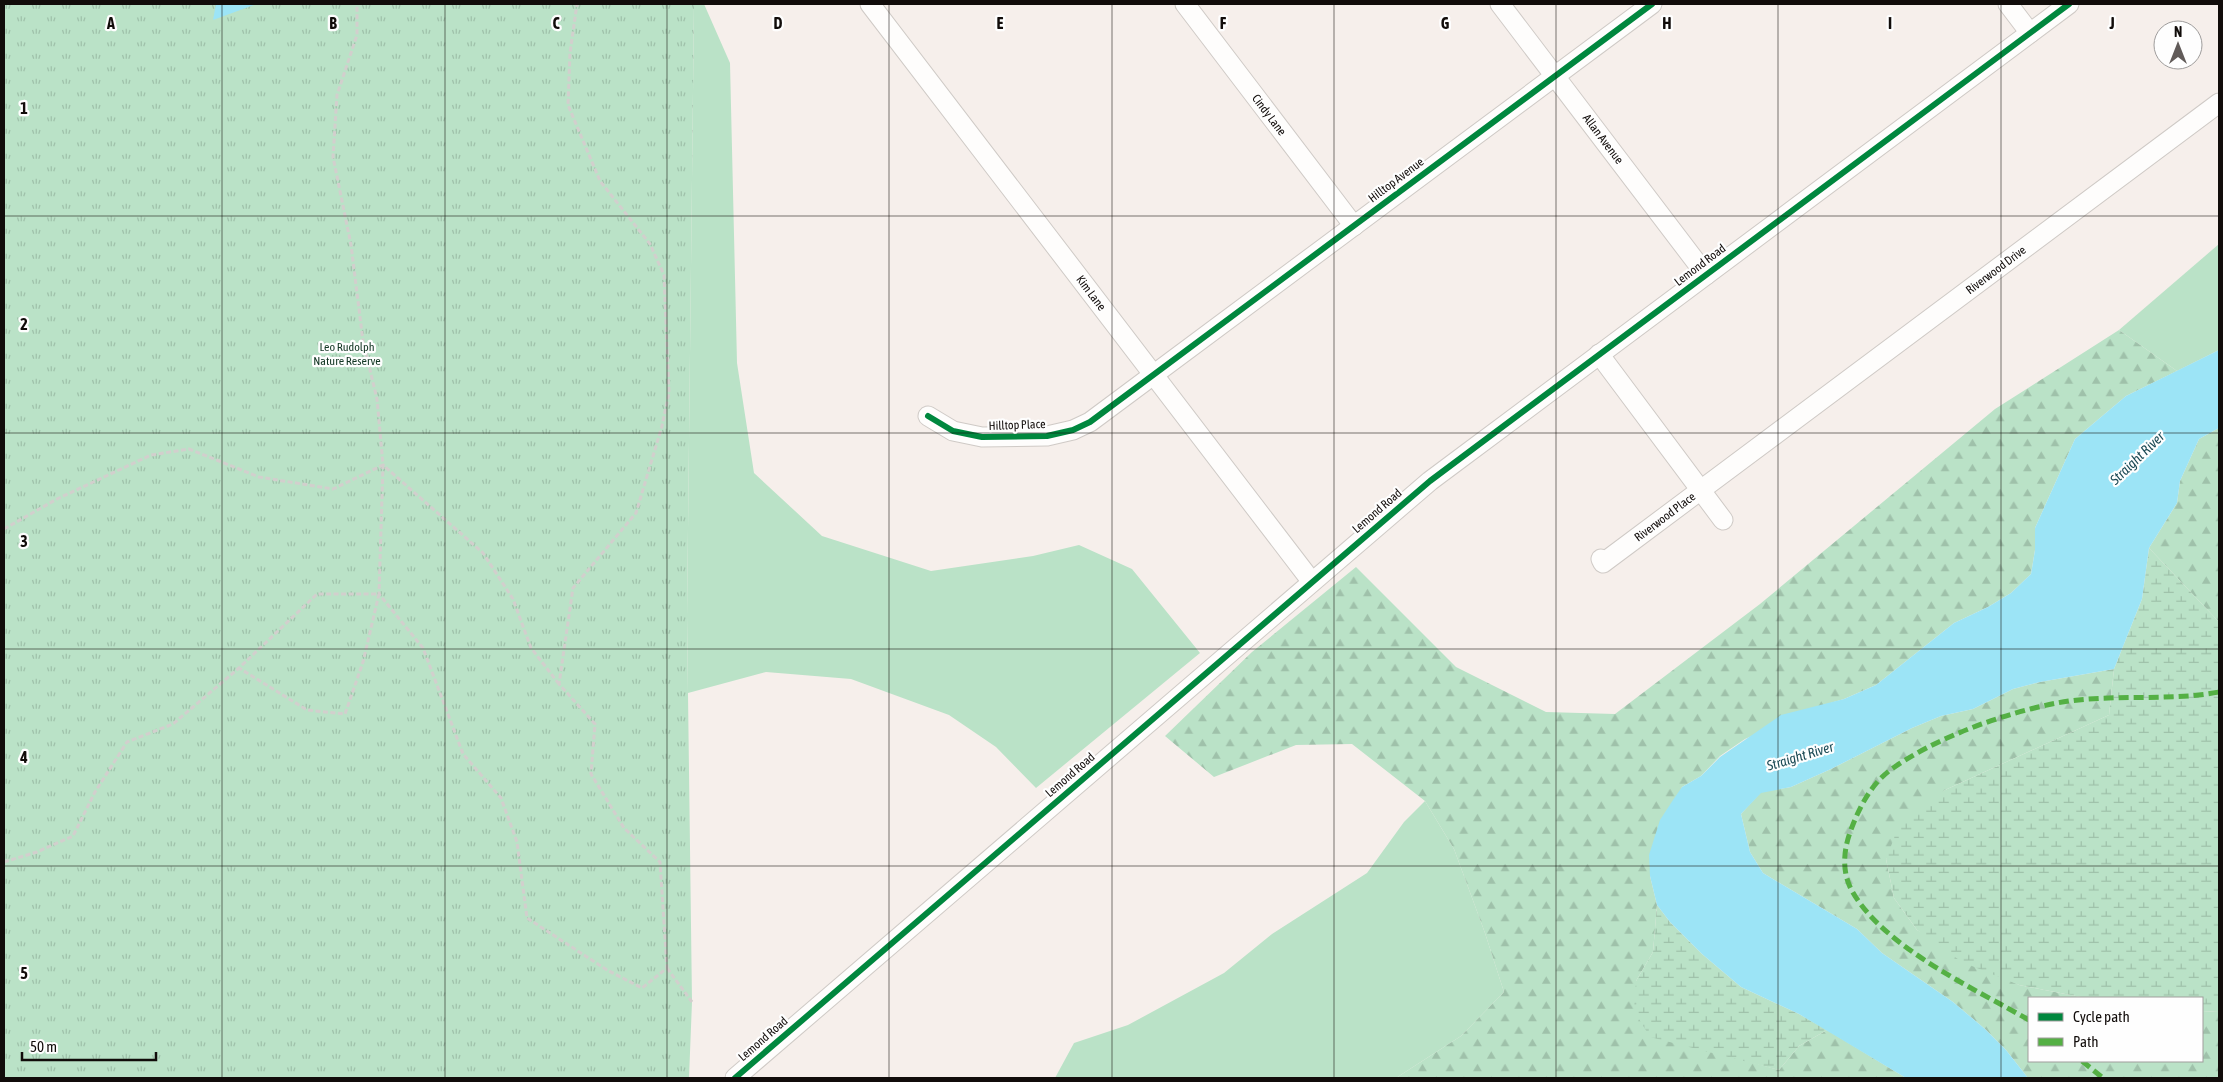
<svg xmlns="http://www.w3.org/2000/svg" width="2223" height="1082" font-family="'Asap Condensed',sans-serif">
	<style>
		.green { fill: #bae2c7 }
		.forest { fill: url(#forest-firs) }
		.wetland { fill: url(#wetland-marsh) }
		.park { fill: url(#park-tufts) }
		.water { fill: #9ce4f6 }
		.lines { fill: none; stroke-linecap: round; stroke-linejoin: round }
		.minor-casing { stroke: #cfcac6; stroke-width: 21 }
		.path { stroke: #d2cfcd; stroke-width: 3; stroke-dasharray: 5 2.5; stroke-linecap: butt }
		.minor { stroke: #fefdfc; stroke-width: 19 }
		.quiet { stroke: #54b044; stroke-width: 5; stroke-dasharray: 10 5; stroke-linecap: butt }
		.cycleway-casing { stroke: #fefefe; stroke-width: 9 }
		.cycleway { stroke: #00873e; stroke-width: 6 }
		.grid { fill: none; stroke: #110c0a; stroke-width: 1; stroke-opacity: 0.55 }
		.labels { text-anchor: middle; stroke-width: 4.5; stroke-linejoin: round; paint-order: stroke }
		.street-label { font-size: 12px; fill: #110c0a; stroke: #fefefe }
		.park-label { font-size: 12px; fill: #123623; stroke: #fefefe }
		.water-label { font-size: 14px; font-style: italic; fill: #1b4a55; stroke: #fefefe }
		.grid-label { font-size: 16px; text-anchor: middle; font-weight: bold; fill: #110c0a; stroke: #fefefe; stroke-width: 4.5; stroke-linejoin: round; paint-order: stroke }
	</style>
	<defs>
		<pattern id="forest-firs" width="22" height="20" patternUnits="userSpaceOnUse" patternTransform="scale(1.25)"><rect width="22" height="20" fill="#bae2c7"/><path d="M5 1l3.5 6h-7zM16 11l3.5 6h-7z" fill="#9fc1aa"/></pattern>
		<pattern id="wetland-marsh" width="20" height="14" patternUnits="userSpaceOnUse" patternTransform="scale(1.25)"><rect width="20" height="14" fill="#bae2c7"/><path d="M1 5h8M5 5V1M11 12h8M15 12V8" fill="none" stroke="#9fc1aa"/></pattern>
		<pattern id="park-tufts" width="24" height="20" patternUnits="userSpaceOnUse" patternTransform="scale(1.25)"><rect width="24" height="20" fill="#bae2c7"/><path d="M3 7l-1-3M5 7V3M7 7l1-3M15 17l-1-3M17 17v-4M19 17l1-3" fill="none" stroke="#9fc1aa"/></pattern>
	</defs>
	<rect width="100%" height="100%" fill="#f6efeb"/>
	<g class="green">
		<path d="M694,4H704L730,63L737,363L754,473L822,536L931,571L1033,556L1079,545L1132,569L1200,653L1036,788L996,747L949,715L851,679L766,672L688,693L687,616Z"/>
		<path d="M2219,244V350L2177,371L2119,330Z"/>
		<path d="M1425,801L1454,849L1485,933L1504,992L1461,1036L1396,1078H1055L1074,1043L1128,1025L1224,973L1272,934L1367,873L1404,822Z"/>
	</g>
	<g class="forest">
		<path d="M2119,330L2177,371L2126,396L2075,439L2035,528V550L2031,574L2011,593L1988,607L1954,623L1876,685L1844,699L1817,707L1745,739L1720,756L1701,776L1682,787L1650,876L1657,905L1653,952L1636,981L1729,1056L1779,1070L1799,1046L1827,1030L1906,1078H1396L1461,1036L1504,992L1485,933L1454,849L1425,801L1352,744L1296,745L1214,777L1165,736L1252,652L1356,567L1456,667L1546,712L1615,714L1760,604L1995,409Z"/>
		<path d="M2219,428V622L2149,548L2177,503L2180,481L2199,439Z"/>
		<path d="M2114,669L2109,715L1945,790L1886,859L1894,898L1917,930L2019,985L2086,998H2029V1061H2202V1012L2219,1011V1078H2028L2006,1050L1985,1029L1953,1002L1882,953L1857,929L1763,873L1750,852L1741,814L1761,792L1791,787L1831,769L1912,728L1941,716L1973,709L2013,689L2040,682Z"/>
	</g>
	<g class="wetland">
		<path d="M2149,548L2219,622V1011L2202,1012V998H2086L2019,985L1962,962L1917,930L1894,898L1886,859L1901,820L1945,790L2109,715L2114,669L2142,599Z"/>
		<path d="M1657,905L1670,922L1702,954L1741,987L1799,1014L1827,1030L1799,1046L1779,1070L1650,1037L1634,1011L1636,981L1653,952Z"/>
	</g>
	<path class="park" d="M4,4H694L687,616L692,1002L689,1078H4Z"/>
	<g class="water">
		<path d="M216,4H257L213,20Z"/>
		<path d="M2219,350V428L2199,439L2180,481L2177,503L2149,548L2142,599L2114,669L2040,682L2013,689L1973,709L1941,716L1912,728L1831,769L1791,787L1761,793L1741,814L1750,852L1763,873L1857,929L1882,953L1953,1002L1985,1029L2006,1050L2028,1078H1906L1799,1014L1741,987L1702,954L1670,922L1657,905L1650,876L1649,855L1660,820L1673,800L1682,787L1701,776L1720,757L1781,715L1844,699L1876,685L1954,623L1988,607L2011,593L2031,574L2035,550V528L2075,439L2126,396Z"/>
	</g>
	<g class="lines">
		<g class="minor-casing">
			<g id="minor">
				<path d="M870,4L1312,582"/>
				<path d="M1185,4L1354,226"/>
				<path d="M1500,4L1706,275"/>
				<path d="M2008,4L2030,33"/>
				<path d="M1599,354L1723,520"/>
				<path d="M928,416L953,431L982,437L1047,436L1073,430L1090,422L1652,4"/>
				<path d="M1601,559L1603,563L2219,103"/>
				<path d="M735,1078L1430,481L2069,4"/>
			</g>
		</g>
		<g class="path">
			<path d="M4,529L57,499L151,455L189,449L259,477L333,489L383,465L377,399L363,341L351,245L333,157L337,95L357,35V4"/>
			<path d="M559,684L531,648L513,599L483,553L383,465L379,594L423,648L463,754L501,798L517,842L527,918L607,970L642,988L667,968L660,862L624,828L591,774L595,724L559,684L573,588L636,513L662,426L669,393L664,275L650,244L600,181L568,105L570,53L577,4"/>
			<path d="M4,862L37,852L73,836L95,792L127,742L173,724L239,668L317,594H379L363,662L345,714L307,710L239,668"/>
			<path d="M667,968L692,1002"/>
		</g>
		<use href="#minor" class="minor"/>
		<g class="quiet">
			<path d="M2029,1020C1975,989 1881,946 1851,889C1841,869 1844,847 1852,827C1860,806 1871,785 1889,771C1932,739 2004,713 2057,703C2110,693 2166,702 2219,692"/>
			<path d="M2082,1061L2103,1078"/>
		</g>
		<g class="cycleway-casing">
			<g id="cycleway">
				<path d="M928,416L953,431L982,437L1047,436L1073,430L1090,422L1652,4"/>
				<path d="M735,1078L1430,481L2069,4"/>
			</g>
		</g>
		<use href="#cycleway" class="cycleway"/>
	</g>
	<path class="grid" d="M222,4V1078M445,4V1078M667,4V1078M889,4V1078M1112,4V1078M1334,4V1078M1556,4V1078M1778,4V1078M2001,4V1078M4,216H2219M4,433H2219M4,649H2219M4,866H2219"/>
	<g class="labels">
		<g class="street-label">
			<text transform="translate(1269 115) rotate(53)" y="4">Cindy Lane</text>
			<text transform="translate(1603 139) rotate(53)" y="4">Allan Avenue</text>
			<text transform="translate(1396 180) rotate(-37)" y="4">Hilltop Avenue</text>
			<text transform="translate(1700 265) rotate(-37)" y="4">Lemond Road</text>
			<text transform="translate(1996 270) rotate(-37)" y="4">Riverwood Drive</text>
			<text transform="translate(1091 293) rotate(53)" y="4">Kim Lane</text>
			<text transform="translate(1017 425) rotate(-2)" y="4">Hilltop Place</text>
			<text transform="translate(1377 511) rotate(-41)" y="4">Lemond Road</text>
			<text transform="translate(1665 517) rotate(-37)" y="4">Riverwood Place</text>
			<text transform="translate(1070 775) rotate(-41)" y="4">Lemond Road</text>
			<text transform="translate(763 1039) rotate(-41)" y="4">Lemond Road</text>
		</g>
		<g class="park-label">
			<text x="347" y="351">Leo Rudolph<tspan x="347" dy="14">Nature Reserve</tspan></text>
		</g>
		<g class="water-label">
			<text transform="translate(2137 458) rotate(-44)" y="5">Straight River</text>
			<text transform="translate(1800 756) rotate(-17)" y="5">Straight River</text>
		</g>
	</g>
	<g class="grid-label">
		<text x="111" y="29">A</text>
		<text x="333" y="29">B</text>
		<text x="556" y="29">C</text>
		<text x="778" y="29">D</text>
		<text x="1000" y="29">E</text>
		<text x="1223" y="29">F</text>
		<text x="1445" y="29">G</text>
		<text x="1667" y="29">H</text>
		<text x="1890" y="29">I</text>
		<text x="2112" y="29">J</text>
		<text x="24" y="114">1</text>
		<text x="24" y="330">2</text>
		<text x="24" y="547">3</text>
		<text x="24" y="763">4</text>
		<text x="24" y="979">5</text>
	</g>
	<rect width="2223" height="1082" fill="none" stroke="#110c0a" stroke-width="10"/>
	<rect x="2028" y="997" width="175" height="65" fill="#fefefe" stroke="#9f9d9c"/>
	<rect x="2038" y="1013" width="25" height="8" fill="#00873e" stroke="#9f9d9c"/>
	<text x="2073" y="1022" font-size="15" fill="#110c0a">Cycle path</text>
	<rect x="2038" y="1038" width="25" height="8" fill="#54b044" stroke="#9f9d9c"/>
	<text x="2073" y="1047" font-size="15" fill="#110c0a">Path</text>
	<g transform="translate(2178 45)"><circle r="24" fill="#fefefe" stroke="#9f9d9c"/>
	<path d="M0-4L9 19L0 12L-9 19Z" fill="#615b59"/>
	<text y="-8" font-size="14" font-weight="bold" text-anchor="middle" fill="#110c0a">N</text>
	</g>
	<path d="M22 1052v8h134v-8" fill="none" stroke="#110c0a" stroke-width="2.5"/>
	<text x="30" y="1052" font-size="15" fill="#110c0a" stroke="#fefefe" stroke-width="4" paint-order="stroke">50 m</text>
</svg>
